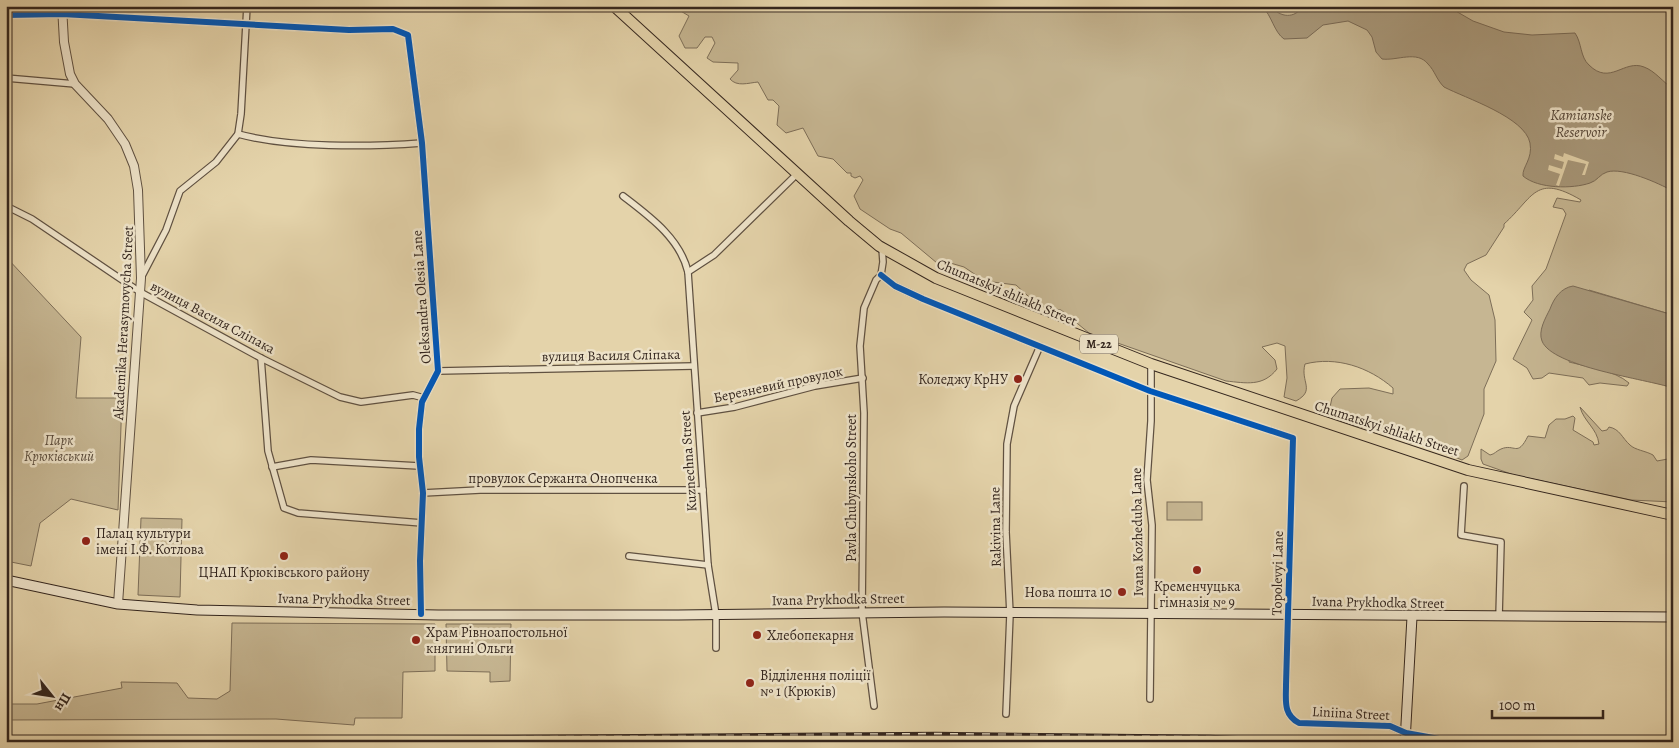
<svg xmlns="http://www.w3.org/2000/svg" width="1679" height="748" font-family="Alegreya,serif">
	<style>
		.green { fill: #c6b692; stroke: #7d6e58 }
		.water { fill: #a8987a; stroke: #7a6a55 }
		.pier { fill: #e4d3aa }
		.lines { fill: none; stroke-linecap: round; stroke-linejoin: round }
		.minor-casing { stroke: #605141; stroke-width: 8 }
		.tertiary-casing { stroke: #605141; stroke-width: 10 }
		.secondary-casing { stroke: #34261e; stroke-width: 11 }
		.trunk-casing { stroke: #34261e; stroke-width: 12 }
		.minor { stroke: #ede2c8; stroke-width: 5.5 }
		.tertiary { stroke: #ede2c8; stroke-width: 8 }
		.secondary { stroke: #ede2c8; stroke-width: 9 }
		.trunk { stroke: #e4d3aa; stroke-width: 10 }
		.rail-casing { stroke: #34261e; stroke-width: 4.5 }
		.rail { stroke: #ede2c8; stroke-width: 2.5; stroke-dasharray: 8; stroke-linecap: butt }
		.cycleway-casing { stroke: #ede2c8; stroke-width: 9 }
		.cycleway { stroke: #0057b8; stroke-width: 6 }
		.poi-dot { fill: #8f2418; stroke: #ede2c8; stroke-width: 2 }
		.labels { text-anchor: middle; stroke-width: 5; stroke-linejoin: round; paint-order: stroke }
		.shield { fill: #ede2c8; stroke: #6c5e51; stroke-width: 1 }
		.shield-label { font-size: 12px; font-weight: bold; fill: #34261e }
		.street-label { font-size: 14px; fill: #34261e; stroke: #ede2c8 }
		.poi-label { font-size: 14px; fill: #34261e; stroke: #ede2c8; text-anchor: start }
		.park-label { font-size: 14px; font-style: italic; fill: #584a3b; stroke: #ede2c8 }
		.water-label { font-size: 15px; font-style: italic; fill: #57483a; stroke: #ede2c8 }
	</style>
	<rect width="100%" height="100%" fill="#e4d3aa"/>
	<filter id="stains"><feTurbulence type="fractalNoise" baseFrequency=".004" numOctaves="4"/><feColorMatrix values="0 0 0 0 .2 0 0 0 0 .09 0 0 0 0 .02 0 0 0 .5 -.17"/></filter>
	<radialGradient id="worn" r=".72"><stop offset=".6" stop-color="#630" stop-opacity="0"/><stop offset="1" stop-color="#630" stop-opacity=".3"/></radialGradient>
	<g class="green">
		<path d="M677,6H1673V315L1589,290L1569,362C1588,367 1614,370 1629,383L1627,386L1600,383L1589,385L1583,378L1549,373L1542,378L1533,379L1527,368L1513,359L1532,320L1524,312L1533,300L1532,286L1546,269L1566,214L1563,209L1553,207L1557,198L1580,202L1581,200C1535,173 1534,197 1504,224V227L1486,255L1467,264L1464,270L1471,280L1489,295L1495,320L1496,361L1484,389V414L1468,456L1462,460L1425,445L1410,443L1389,433L1343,423L1335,416L1330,407L1332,398L1340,389L1369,388L1393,394V388C1369,367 1336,356 1305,364C1300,382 1316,390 1296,401L1284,397L1287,378L1285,346L1277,343L1262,347L1275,360L1277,369C1263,387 1246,383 1226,381L1089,333L1061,310L1039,306L1016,285L985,281L964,267L947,262L937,263L901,233L890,229L860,209L854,196L863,180L860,176L855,178L851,176V173H847L833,159L818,156L803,128L786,133L777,125L779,106L773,100H768L758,82C748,83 737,87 730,79L738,70V63L713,62L707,58L715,43L712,37H705L697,48H685L679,36L689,16L679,10Z"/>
		<path d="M6,257L81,337L76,398H122L118,510L71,499L40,523L31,566L6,561Z"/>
		<path d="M1580,407L1602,431L1607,430L1609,427C1620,429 1622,438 1630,445C1635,450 1646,451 1653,455L1657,461L1673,458V502L1631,500L1514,475L1483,464L1481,459V449L1490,455C1495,454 1496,451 1501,449C1515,443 1517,458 1528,436L1545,438L1549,425L1556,419H1565L1573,416L1575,418L1573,430L1593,442L1594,445L1599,444C1597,428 1584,422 1580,407Z"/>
		<rect x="1167" y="502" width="35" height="18"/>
		<path d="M141,518L182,519L180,597L138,595Z"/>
		<path d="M232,623L435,624V671L403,672L402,718H355L354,725L276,719L6,720V704H37L122,688L121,682L177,683L188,698L217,699L230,691Z"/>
		<path d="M446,624H511L510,681L490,682V672L447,671Z"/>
	</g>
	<g class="water">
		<path d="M1262,6H1271C1280,18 1295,19 1303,6H1447L1473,21L1504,32L1532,35L1575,33C1582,43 1580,57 1589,65C1610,86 1624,59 1644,67C1655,71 1663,82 1673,89V191C1658,183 1623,167 1607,172C1600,174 1597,181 1590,183C1573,189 1538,189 1523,176C1522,167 1533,159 1530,143C1525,117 1465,98 1444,87C1436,79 1435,71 1428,64C1417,50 1397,61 1382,59L1376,52L1372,37L1367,30L1348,21L1323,25L1307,38L1284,39C1274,32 1272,16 1262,6Z"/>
		<path d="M1573,286L1673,315V388C1646,379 1552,367 1542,341C1538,331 1545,319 1550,309C1554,298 1561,288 1573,286Z"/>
	</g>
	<path class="pier" d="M1564,153L1589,162L1585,175H1582L1586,164L1568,160L1559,186L1556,185L1560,174L1548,170L1549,165L1562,169L1564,162L1554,159L1555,154L1563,157Z"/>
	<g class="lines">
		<g class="minor-casing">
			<g id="minor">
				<path d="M6,15L62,14L349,30L393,29L408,35L422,143L438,371L422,402L419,429V457L423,493L420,561L421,614"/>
				<path d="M6,78L75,84"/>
				<path d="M238,134C290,148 368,147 422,143"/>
				<path d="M623,196C649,216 680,238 688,272"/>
				<path d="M6,206L32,219L140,292L261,358L340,397L361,402L413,395L424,398"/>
				<path d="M881,275L895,286L923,299L1150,391L1293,438L1286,685C1286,701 1283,714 1299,723L1390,726L1406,733L1439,739L1541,742"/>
				<path d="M881,275L883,262L882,248"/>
				<path d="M141,278L166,230L180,191L216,162L238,134L241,114L247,6"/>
				<path d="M261,358L268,451L284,508L298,513L422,523"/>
				<path d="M438,371L694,366"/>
				<path d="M697,413L735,407L815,386L863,378"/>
				<path d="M272,467L311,460L419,466"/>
				<path d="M1464,486L1461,535L1501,542L1499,617"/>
				<path d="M423,493L480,490H703"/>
				<path d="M629,556L708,565"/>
				<path d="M716,648V615L708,565L688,272L714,255L798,173"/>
				<path d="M1150,699L1152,525L1147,480L1151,421V364"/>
				<path d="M874,706L862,612L864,413L860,346L864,308L876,280L881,275"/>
				<path d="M1006,714L1010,614L1006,532L1007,444L1014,406L1040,346"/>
			</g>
		</g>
		<g class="tertiary-casing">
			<path id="tertiary" d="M62,6L64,42L70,74L75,84L108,119L125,144L134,166L138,190L141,278L118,604"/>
		</g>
		<g class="secondary-casing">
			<g id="secondary">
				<path d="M6,580L118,604L197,610L438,615H678L944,612L1673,617"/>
				<path d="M1405,742L1412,617"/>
			</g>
		</g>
		<g class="trunk-casing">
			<path id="trunk" d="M614,6L849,221L879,246L936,278L1151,364L1468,470L1673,515"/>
		</g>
		<use href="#minor" class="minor"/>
		<use href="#tertiary" class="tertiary"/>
		<use href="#secondary" class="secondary"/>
		<use href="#trunk" class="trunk"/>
		<g class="rail-casing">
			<path id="rail" d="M6,741L936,734L1210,737L1319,742"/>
		</g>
		<use href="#rail" class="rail"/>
		<g class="cycleway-casing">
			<g id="cycleway">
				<path d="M6,15L62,14L349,30L393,29L408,35L422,143L438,371L422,402L419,429V457L423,493L420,561L421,614"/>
				<path d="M881,275L895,286L923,299L1150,391L1293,438L1286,685C1286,701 1283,714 1299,723L1390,726L1406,733L1439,739L1541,742"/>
			</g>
		</g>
		<use href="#cycleway" class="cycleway"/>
	</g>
	<g class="poi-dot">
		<circle cx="1018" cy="379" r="5"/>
		<circle cx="86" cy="541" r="5"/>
		<circle cx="284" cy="556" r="5"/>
		<circle cx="1197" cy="570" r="5"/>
		<circle cx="1122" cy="592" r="5"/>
		<circle cx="757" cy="635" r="5"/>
		<circle cx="416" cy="640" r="5"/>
		<circle cx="750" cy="683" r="5"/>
	</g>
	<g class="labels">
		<rect class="shield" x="1080" y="334.5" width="38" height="19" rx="4"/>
		<g class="shield-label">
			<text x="1099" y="348">М-22</text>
		</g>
		<g class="street-label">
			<text transform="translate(1007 292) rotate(23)" y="5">Chumatskyi shliakh Street</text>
			<text transform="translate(421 297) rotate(-94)" y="5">Oleksandra Olesia Lane</text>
			<text transform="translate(213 317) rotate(28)" y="5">вулиця Василя Сліпака</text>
			<text transform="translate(123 323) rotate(-87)" y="5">Akademika Herasymovycha Street</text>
			<text transform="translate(611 355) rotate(-1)" y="5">вулиця Василя Сліпака</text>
			<text transform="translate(778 384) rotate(-12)" y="5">Березневий провулок</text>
			<text transform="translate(1387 428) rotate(18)" y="5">Chumatskyi shliakh Street</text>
			<text transform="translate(688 461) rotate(-94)" y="5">Kuznechna Street</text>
			<text x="563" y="483">провулок Сержанта Онопченка</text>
			<text transform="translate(851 488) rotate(-90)" y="5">Pavla Chubynskoho Street</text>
			<text transform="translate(995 527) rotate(-91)" y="5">Rakivina Lane</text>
			<text transform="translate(1137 532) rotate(-91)" y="5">Ivana Kozheduba Lane</text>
			<text transform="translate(1277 573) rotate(-89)" y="5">Topolevyi Lane</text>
			<text transform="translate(344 599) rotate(1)" y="5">Ivana Prykhodka Street</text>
			<text transform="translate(838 599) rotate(-1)" y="5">Ivana Prykhodka Street</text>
			<text transform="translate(1378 602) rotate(1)" y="5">Ivana Prykhodka Street</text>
			<text transform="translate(1351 713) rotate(3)" y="5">Liniina Street</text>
		</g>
		<g class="poi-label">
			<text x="1008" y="384" text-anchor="end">Коледжу КрНУ</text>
			<text x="96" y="538">Палац культури<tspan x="96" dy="16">імені І.Ф. Котлова</tspan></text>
			<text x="284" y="577" text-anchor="middle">ЦНАП Крюківського району</text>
			<text x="1197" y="591" text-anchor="middle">Кременчуцька<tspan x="1197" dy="16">гімназія № 9</tspan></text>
			<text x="1112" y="597" text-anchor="end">Нова пошта 10</text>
			<text x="426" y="637">Храм Рівноапостольної<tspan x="426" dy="16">княгині Ольги</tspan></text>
			<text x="767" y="640">Хлебопекарня</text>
			<text x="760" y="680">Відділення поліції<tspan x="760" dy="16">№ 1 (Крюків)</tspan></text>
		</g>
		<g class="park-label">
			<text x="59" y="445">Парк<tspan x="59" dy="16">Крюківський</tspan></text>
		</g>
		<g class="water-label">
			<text x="1581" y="120">Kamianske<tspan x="1581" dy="17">Reservoir</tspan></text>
		</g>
	</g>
	<rect width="1679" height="748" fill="none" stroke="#e4d3aa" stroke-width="25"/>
	<rect x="8" y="8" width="1664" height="733" fill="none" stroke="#34261e" stroke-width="2.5"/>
	<rect x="12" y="12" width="1654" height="723" fill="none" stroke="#34261e"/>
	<g transform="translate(52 696) rotate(120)" stroke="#ede2c8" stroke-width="4" paint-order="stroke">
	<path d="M0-4L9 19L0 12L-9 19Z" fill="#34261e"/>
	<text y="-8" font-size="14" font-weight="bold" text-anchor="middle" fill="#34261e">Пн</text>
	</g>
	<path d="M1492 710v8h111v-8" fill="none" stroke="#34261e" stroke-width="2.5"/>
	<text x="1499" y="710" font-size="15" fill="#34261e" stroke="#ede2c8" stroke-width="4" paint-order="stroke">100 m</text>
	<rect width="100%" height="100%" filter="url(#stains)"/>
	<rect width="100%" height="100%" fill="url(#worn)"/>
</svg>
